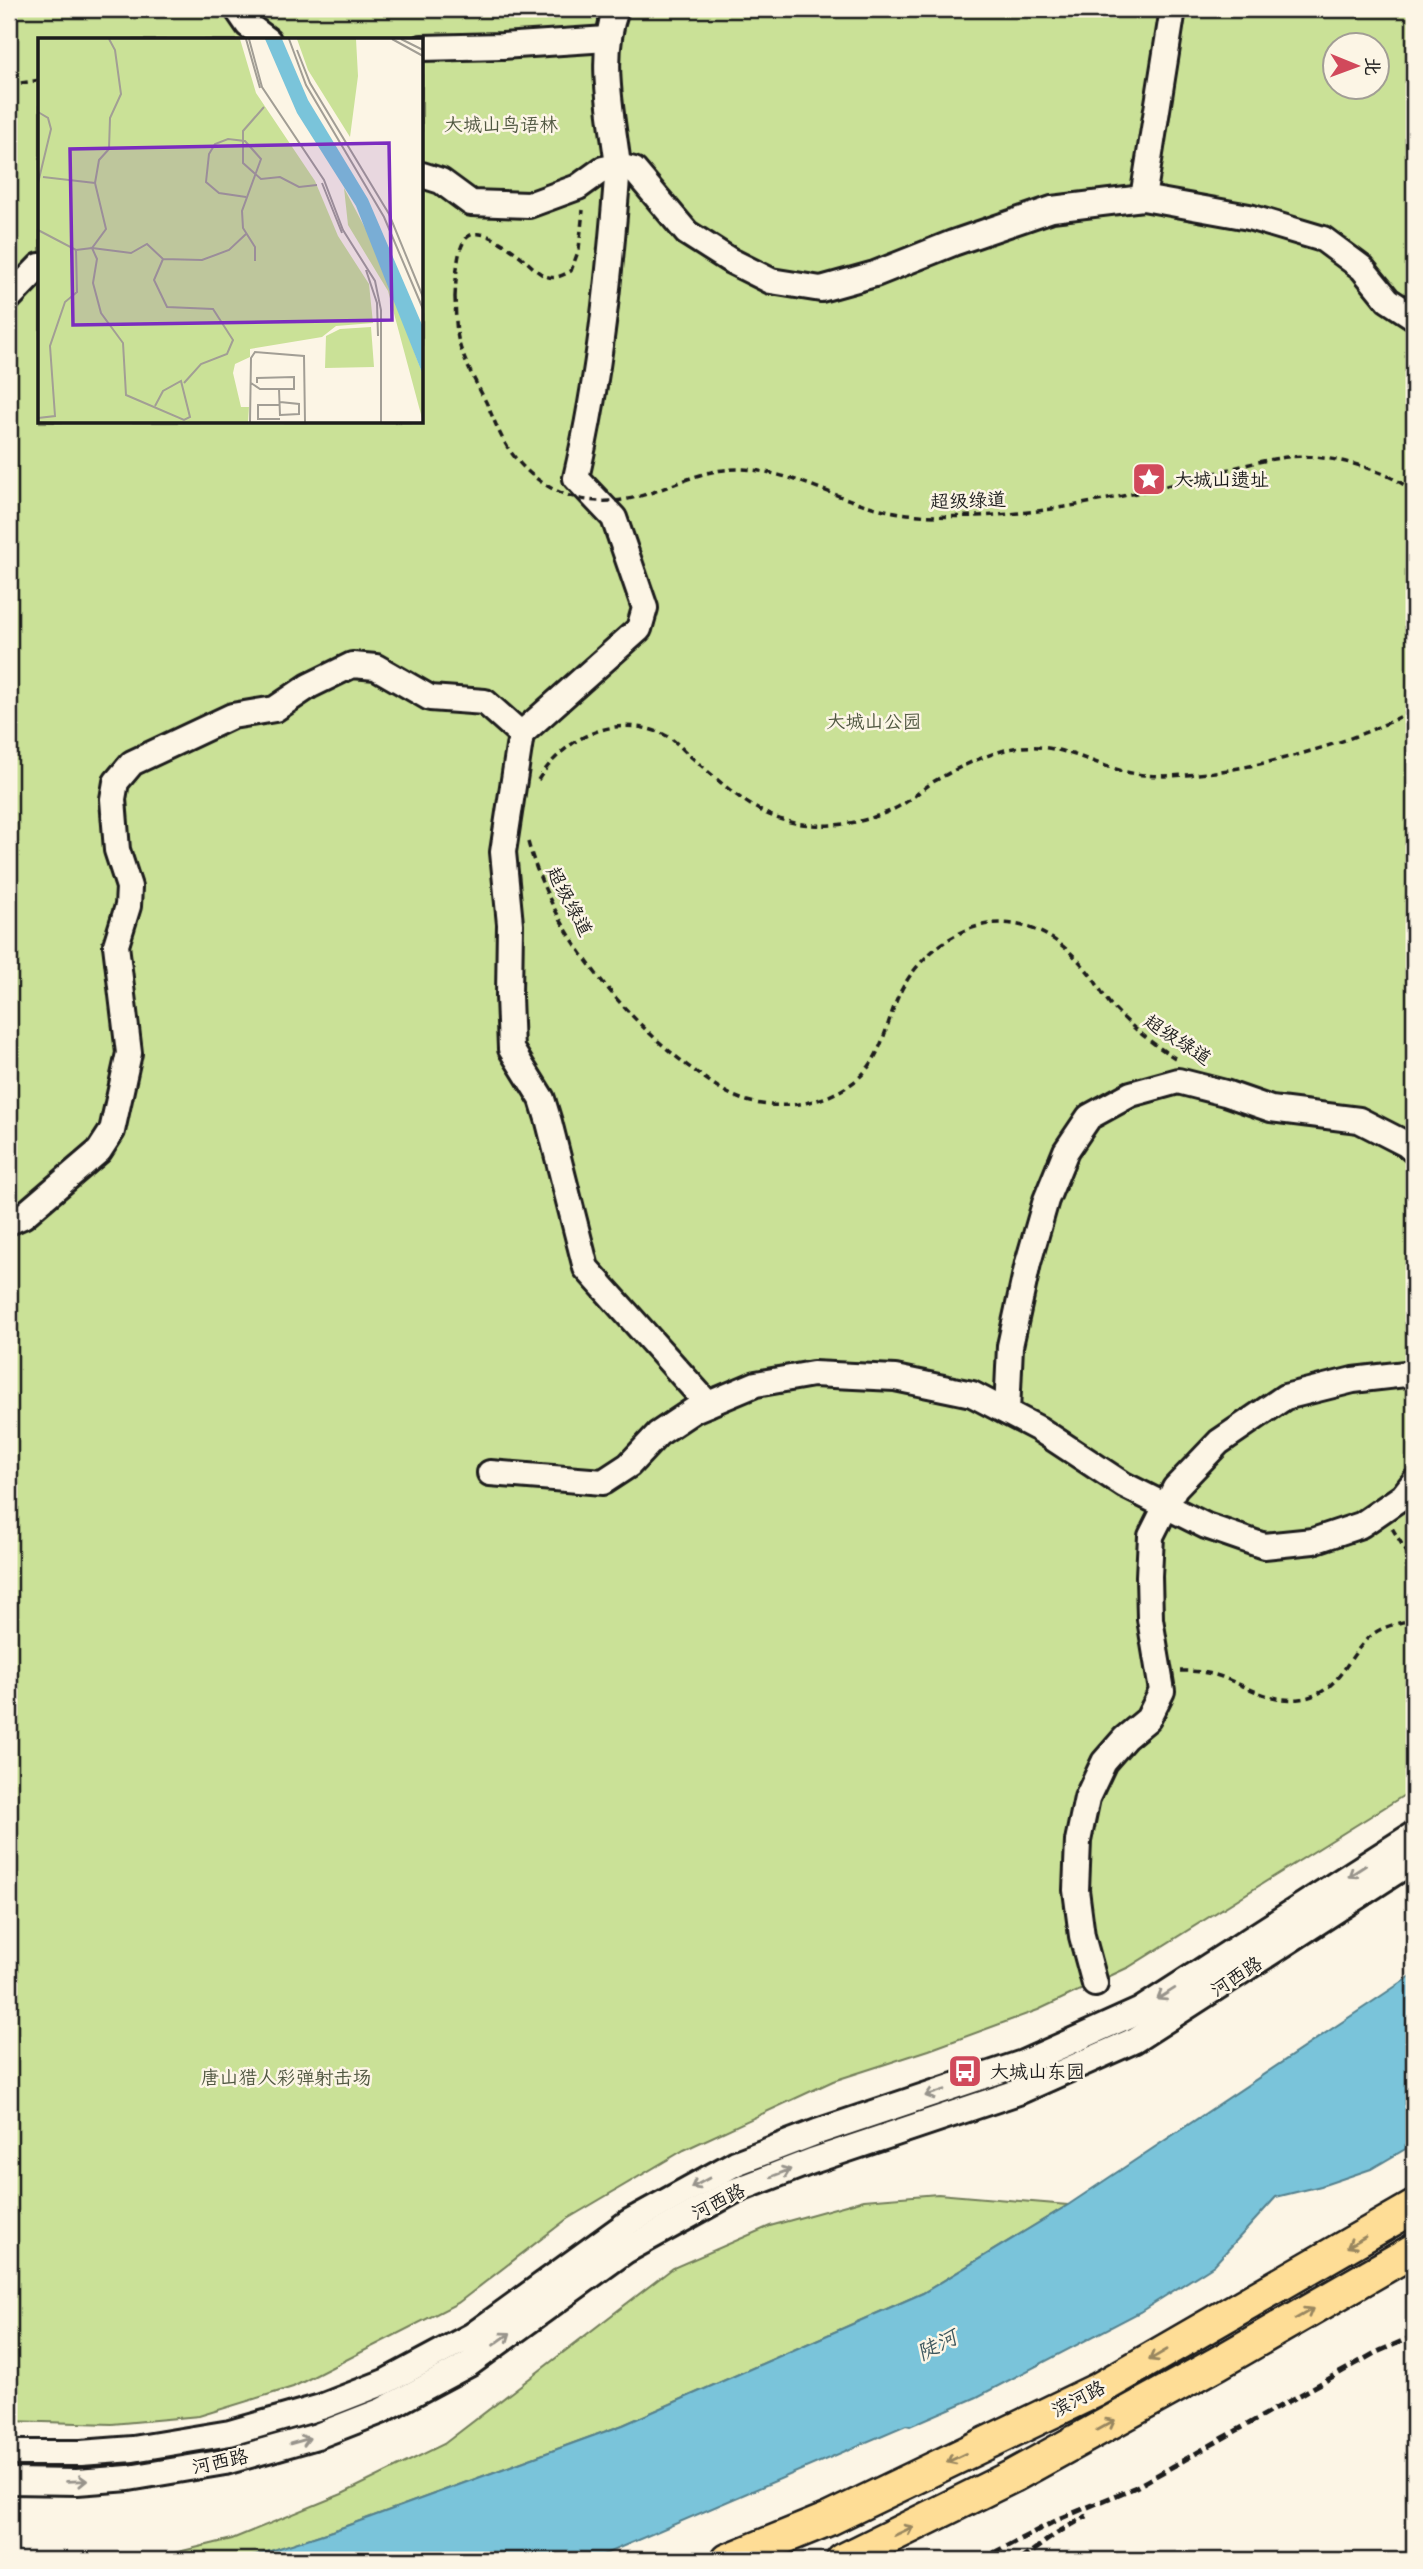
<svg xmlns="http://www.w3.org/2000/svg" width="1423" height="2569" font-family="'Patrick Hand','LXGW WenKai TC',sans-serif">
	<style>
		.green { fill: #cae197; stroke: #737e5a; stroke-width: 2; fill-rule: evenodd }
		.water { fill: #7ac4da; stroke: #54818e; stroke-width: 2 }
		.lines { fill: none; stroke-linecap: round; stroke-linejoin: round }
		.minor-casing { stroke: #1c1c1c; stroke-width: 30 }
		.major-casing { stroke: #1c1c1c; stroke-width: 37 }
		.path { stroke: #1c1c1c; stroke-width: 3.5; stroke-dasharray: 7 5; stroke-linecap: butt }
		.minor { stroke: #fcf5e5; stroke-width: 24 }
		.major { stroke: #fedd96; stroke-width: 32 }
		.rail { stroke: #1c1c1c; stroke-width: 5; stroke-dasharray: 10 5; stroke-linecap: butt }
		.path-bridge { stroke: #1c1c1c; stroke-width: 3.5; stroke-dasharray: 7 5; stroke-linecap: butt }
		.oneway { stroke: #97938b }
		.oneway2 { stroke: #98865f }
		.labels { text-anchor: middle; stroke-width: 5; stroke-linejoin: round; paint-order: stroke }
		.park-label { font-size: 19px; fill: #505741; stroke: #fcf5e5 }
		.poi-label { font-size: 19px; fill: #1c1c1c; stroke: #fcf5e5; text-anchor: start }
		.street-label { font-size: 19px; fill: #1c1c1c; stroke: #fcf5e5 }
		.water-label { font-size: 21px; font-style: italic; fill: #3d575e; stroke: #fcf5e5 }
		.inset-road { fill: none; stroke: #a29e95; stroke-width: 2 }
		.view { fill: #7b2cbf; fill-opacity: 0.15; stroke: #7b2cbf; stroke-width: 3.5 }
		.inset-edge { fill: none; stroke: #1c1c1c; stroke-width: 3.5 }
	</style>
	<rect width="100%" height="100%" fill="#fcf5e5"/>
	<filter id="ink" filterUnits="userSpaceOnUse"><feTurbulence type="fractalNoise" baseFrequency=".0143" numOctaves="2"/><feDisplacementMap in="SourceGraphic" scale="14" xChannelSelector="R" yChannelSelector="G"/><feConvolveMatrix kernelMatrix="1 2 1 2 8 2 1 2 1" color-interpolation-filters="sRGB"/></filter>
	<g filter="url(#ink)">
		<g class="green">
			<path d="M9,9H1414V1789L1129,1967L1038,2010L929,2050L833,2081L684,2150L567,2219L458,2303L293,2387L199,2416L112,2424L9,2421ZM40,40H422V422H40ZM1336,46H1378V88H1336Z"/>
			<path d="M938,2194L1068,2205L923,2293L623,2425L338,2529L243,2560H145L232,2539L342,2494L444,2444L673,2268L770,2226L864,2200Z"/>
		</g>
		<path class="water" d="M1414,1974V2144L1371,2169L1321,2186L1276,2197L1214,2265L1140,2312L977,2397L910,2426L906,2425L591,2560H243L338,2529L623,2425L923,2293L1068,2205Z"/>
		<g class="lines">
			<g class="minor-casing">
				<g id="minor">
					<path d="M237,9L248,25L268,40"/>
					<path d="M616,9C598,58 612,115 618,166L634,170L687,233L731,261L771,281L821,289L875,274L953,243L1052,209L1143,198L1249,217L1323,239L1362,268L1388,300L1414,317"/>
					<path d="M422,48L502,46L607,39"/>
					<path d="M422,175L441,181L471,203L529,205L578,187L603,169L618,166C610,271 600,375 576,478L614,518L645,608L639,629L521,734L503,852L510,924L509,996L511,1049L542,1099L549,1122L586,1268L708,1404"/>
					<path d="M1143,198L1173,9"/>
					<path d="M9,298L40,266"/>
					<path d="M9,1222L23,1216L99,1151L112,1131L129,1053L116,945L128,906L129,887L117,850L113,799L116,782L132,763L232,716L275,709L309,686L352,665L376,667L430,698L485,702L521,734"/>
					<path d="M1007,1412L1010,1346L1028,1263L1046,1200L1066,1151L1089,1117L1131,1094L1178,1081L1225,1093L1271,1109L1359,1120L1406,1144L1414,1151"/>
					<path d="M490,1473L603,1482L629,1465L658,1434L694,1410L756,1384L813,1374L895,1378L972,1394L1039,1429L1124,1485L1206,1526L1264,1546L1313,1541L1361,1525L1403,1496L1414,1482"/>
					<path d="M1095,1984L1082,1936L1076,1890L1078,1841L1087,1798L1104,1762L1125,1738L1148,1719L1162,1691L1150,1619L1149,1576L1151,1536L1175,1488L1219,1442L1285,1397L1353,1380L1414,1373"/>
					<path d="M9,2453H81L133,2449L230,2433L321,2407L385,2382L473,2335L629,2222L736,2163L817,2132L1023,2063L1139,2011L1414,1834"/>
					<path d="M9,2481L77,2482L129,2478L225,2462L317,2436L381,2411L469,2364L625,2251L732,2192L812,2161L1018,2092L1135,2040L1414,1860"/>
				</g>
			</g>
			<g class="major-casing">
				<g id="major">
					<path d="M728,2560L829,2519L1097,2390L1414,2207"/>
					<path d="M843,2560L1013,2476L1218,2363L1414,2250"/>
				</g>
			</g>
			<g class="path">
				<path d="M9,85L40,80"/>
				<path d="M455,297C458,242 460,210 519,255C527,261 536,272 545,276C555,280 563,275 571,271L579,249L583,210"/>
				<path d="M538,780C565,737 615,712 665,735C674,739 682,749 689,755C721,782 752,815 795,823C829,829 868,823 898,807C911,800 921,790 933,782C955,769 980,757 1005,750C1058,736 1095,770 1144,775C1216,782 1353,746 1414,709"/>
				<path d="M528,842C552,930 620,1015 692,1069C709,1081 726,1095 747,1101C780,1110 819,1105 848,1086C885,1063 884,1021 903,987C922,953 961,923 1001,923C1039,924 1067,945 1089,973C1097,983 1102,994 1110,1004C1129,1025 1151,1043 1175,1058"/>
				<path d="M1392,1528L1414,1564"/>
				<path d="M1180,1671C1195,1671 1208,1672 1222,1677C1248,1687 1270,1702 1299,1699C1338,1695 1345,1660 1369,1637C1381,1626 1400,1623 1414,1619"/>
			</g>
			<use href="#minor" class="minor"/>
			<use href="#major" class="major"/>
			<g class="rail">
				<path d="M980,2560L1059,2519L1136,2487L1375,2353L1414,2336"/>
				<path d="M1020,2560L1057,2533L1087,2516"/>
			</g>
			<path class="path-bridge" d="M455,297C456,315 455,335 462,352C468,369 478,386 486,402C493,417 499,434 508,448C536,489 578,508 628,499C668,491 698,468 741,469C792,471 837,500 885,510C932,521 1005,516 1052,509C1098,502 1144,492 1189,480C1221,472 1254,461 1287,457C1324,453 1386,468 1414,492"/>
		</g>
		<defs><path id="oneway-shaft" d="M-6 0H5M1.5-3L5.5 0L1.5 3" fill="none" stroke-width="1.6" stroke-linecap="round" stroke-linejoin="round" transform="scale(1.75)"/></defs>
		<g class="oneway">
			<use href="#oneway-shaft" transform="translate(1357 1871) rotate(147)"/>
			<use href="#oneway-shaft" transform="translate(1166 1994) rotate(148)"/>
			<use href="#oneway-shaft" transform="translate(935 2093) rotate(162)"/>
			<use href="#oneway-shaft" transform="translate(781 2173) rotate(-21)"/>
			<use href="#oneway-shaft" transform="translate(700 2183) rotate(151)"/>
			<use href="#oneway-shaft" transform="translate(502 2339) rotate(-36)"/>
			<use href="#oneway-shaft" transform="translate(300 2441) rotate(-16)"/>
			<use href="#oneway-shaft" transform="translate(77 2481) rotate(-2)"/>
		</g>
		<g class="oneway2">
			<use href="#oneway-shaft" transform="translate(1356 2242) rotate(150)"/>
			<use href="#oneway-shaft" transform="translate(1304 2314) rotate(-30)"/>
			<use href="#oneway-shaft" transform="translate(1158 2355) rotate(150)"/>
			<use href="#oneway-shaft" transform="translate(1106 2425) rotate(-29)"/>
			<use href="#oneway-shaft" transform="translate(956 2458) rotate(154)"/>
			<use href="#oneway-shaft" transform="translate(904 2531) rotate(-26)"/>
		</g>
	</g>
	<defs>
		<g id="sight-square" transform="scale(1.75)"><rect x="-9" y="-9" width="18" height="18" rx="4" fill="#d1495b" stroke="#fcf5e5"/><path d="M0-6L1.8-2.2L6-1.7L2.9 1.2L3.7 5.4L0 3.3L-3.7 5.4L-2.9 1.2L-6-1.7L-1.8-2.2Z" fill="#fff"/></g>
		<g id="bus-square" transform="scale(1.75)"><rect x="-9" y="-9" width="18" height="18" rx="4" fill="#d1495b" stroke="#fcf5e5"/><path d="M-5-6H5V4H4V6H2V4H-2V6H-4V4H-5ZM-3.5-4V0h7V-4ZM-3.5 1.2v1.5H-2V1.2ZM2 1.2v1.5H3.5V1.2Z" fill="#fff"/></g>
	</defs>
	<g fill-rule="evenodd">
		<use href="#sight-square" x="1149" y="479"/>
		<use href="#bus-square" x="965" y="2071"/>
	</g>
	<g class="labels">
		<g class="park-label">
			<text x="501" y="131">大城山鸟语林</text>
			<text x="874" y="728">大城山公园</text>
			<text x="286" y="2084">唐山猎人彩弹射击场</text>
		</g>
		<g class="poi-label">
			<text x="1174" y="486">大城山遗址</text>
			<text x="990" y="2078">大城山东园</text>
		</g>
		<g class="street-label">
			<text transform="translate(968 500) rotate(-2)" y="7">超级绿道</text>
			<text transform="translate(570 901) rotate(62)" y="7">超级绿道</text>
			<text transform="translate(1178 1039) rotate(33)" y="7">超级绿道</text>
			<text transform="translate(1236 1976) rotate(-33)" y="7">河西路</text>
			<text transform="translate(718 2201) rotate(-27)" y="7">河西路</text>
			<text transform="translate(1078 2398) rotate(-27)" y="7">滨河路</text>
			<text transform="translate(220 2461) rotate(-12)" y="7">河西路</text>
		</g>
		<g class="water-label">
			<text transform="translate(937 2345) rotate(-27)" y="7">陡河</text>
		</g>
	</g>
	<g transform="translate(38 38)">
		<rect width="385" height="385" fill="#fcf5e5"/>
		<path d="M0,1H202L218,55L277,143L300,198L331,246L335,285L298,288L284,299L212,311V319L197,326L195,335L203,369H211L210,384H0ZM259,1H318L320,38L312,99L270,32ZM306,150L335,205L385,337V384L350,253L310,187ZM333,289L336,329L287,330L288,298L302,291Z" fill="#cae197"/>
		<path d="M227,1H244L270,62L330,161L385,289V337L318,168L259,75Z" fill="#7ac4da"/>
		<path class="inset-road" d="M208,1L222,50M211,1L224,49L286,142L305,192L337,243L343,272V384M251,1L268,47L346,179L385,271M354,1L385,18M363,1L385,12M259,12L272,45L351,176L385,259M226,69L205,93V125L223,141L242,139L261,149L279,147M0,74L10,80L13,91L0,145M5,139L57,145M284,145L304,195M208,159L181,155L168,144L171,116L177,106L190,101L207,103L223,121L204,173L205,190L217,209V223M0,192L38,212L54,210L68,191L57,145L61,122L71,111L72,80L83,56L77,12L71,1M125,221L116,242L129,269L175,271L195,302L189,316L163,326L146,345M328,232L339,265L340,298M213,345L222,351H256V339L219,340V345M241,351L242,378M242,364L261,366V376L242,377M242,367H220V381H242M117,368L125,353L143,343L152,379L146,382L88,357L85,305L63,275L55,245L59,221L54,210L93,215L109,206L125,221L164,222L191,212L208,196M0,380L17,378L12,308L27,264L39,254L38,212M212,384L213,320L217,314L266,318L267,384"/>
		<path class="view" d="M351,105L354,282L35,287L32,111Z"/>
		<rect width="385" height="385" class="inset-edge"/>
	</g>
	<rect width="1423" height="2569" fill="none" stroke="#fcf5e5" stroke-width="35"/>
	<rect x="18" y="18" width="1388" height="2534" fill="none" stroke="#1c1c1c" stroke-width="2.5" filter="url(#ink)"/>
	<g transform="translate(1356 66) rotate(91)"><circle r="33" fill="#fcf5e5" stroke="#a29e95" stroke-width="2"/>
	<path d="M0-5L12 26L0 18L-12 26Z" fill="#d1495b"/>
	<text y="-10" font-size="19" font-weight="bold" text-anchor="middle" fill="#1c1c1c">北</text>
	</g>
</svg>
